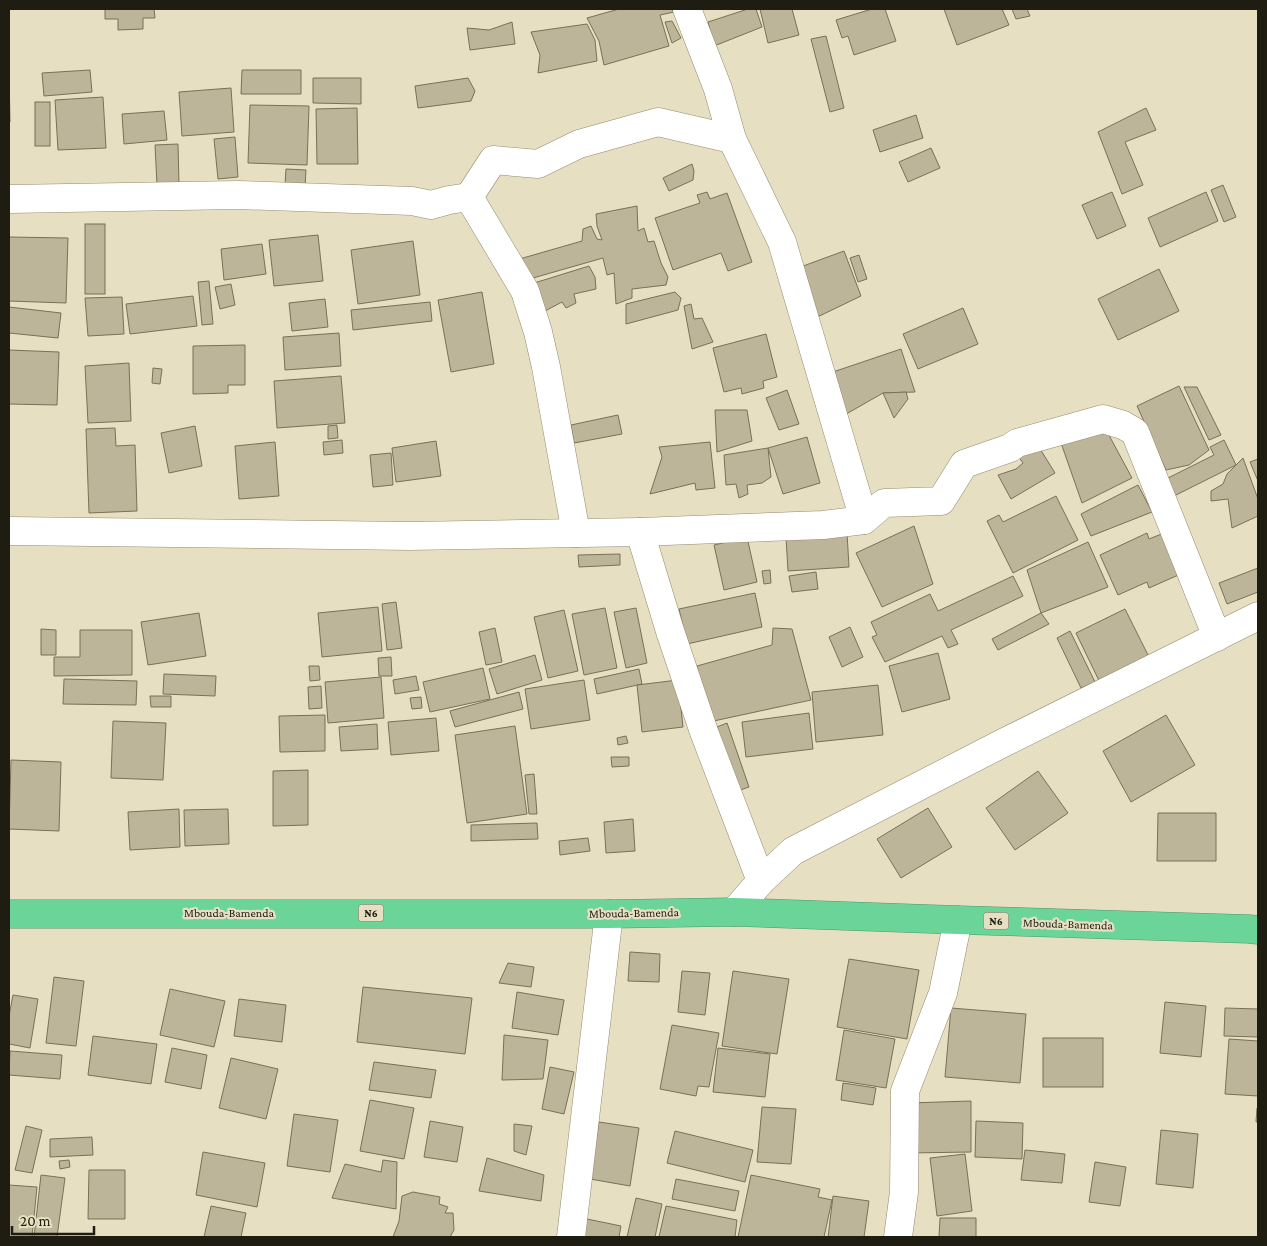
<svg xmlns="http://www.w3.org/2000/svg" width="1267" height="1246" font-family="'Crimson Pro',serif">
	<style>
		.building { fill: #bcb599; stroke: #787157 }
		.lines { fill: none; stroke-linecap: round; stroke-linejoin: round }
		.minor-casing { stroke: #938c72; stroke-width: 29 }
		.highway-casing { stroke: #50946a; stroke-width: 29 }
		.minor { stroke: #fff; stroke-width: 28 }
		.highway { stroke: #6bd599; stroke-width: 28 }
		.labels { text-anchor: middle; stroke-width: 4.5; stroke-linejoin: round; paint-order: stroke }
		.shield { fill: #e6dfc2; stroke: #5b5647; stroke-width: 1 }
		.shield-label { font-size: 11px; font-weight: bold; fill: #1f1c12 }
		.street-label { font-size: 12px; fill: #1f1c12; stroke: #e6dfc2 }
	</style>
	<rect width="100%" height="100%" fill="#e6dfc2"/>
	<g class="building">
		<path d="M105,9H154L155,18H143V29L118,30V19H105Z"/>
		<path d="M619,9H671L674,12L660,15L669,46L604,65L599,41L587,18Z"/>
		<path d="M748,9H756L762,27L714,46L708,22Z"/>
		<path d="M760,9H792L799,35L768,43Z"/>
		<path d="M872,9H885L896,41L854,55L848,36L842,38L836,20Z"/>
		<path d="M944,9H1002L1009,25L957,45Z"/>
		<path d="M1012,9H1027L1030,16L1016,19Z"/>
		<path d="M672,21L681,38L672,43L665,22Z"/>
		<path d="M512,22L515,44L470,50L467,28L489,30Z"/>
		<path d="M587,24L595,40L597,61L538,73L540,55L531,32Z"/>
		<path d="M826,36L844,108L830,112L811,39Z"/>
		<path d="M90,70L92,92L44,96L42,73Z"/>
		<path d="M242,70H301V94H241Z"/>
		<path d="M9,74L10,122H9Z"/>
		<path d="M313,78H361V104L313,103Z"/>
		<path d="M468,78L475,91L471,101L418,108L415,86Z"/>
		<path d="M231,88L234,132L182,136L179,92Z"/>
		<path d="M103,97L106,148L58,150L55,100Z"/>
		<rect x="35" y="102" width="15" height="44"/>
		<path d="M250,105L309,106L307,165L248,163Z"/>
		<path d="M357,108L358,164H317L316,109Z"/>
		<path d="M1146,108L1156,130L1125,142L1143,185L1122,194L1098,132Z"/>
		<path d="M164,111L167,140L124,144L122,114Z"/>
		<path d="M916,115L923,138L880,152L873,130Z"/>
		<path d="M235,137L238,177L218,179L214,139Z"/>
		<path d="M178,144L179,184L157,185L155,145Z"/>
		<path d="M931,148L940,168L908,182L899,162Z"/>
		<path d="M692,164L694,171L693,180L669,191L663,178Z"/>
		<path d="M286,169L306,170L305,186L285,185Z"/>
		<path d="M1223,185L1236,217L1224,222L1211,190Z"/>
		<path d="M707,192L710,199L727,193L752,262L728,271L721,253L673,270L655,218L700,203L697,195Z"/>
		<path d="M1112,192L1126,226L1097,239L1082,205Z"/>
		<path d="M1206,192L1218,221L1160,247L1148,218Z"/>
		<path d="M637,206L638,231L644,228L648,242L654,241L661,263L668,277L666,285L632,289V298L616,304L614,273L607,275L603,258L526,280L516,260L582,241L583,229L591,226L597,239L602,240L597,226L596,214Z"/>
		<rect x="85" y="224" width="20" height="70"/>
		<path d="M318,235L323,281L274,286L269,240Z"/>
		<path d="M9,237L68,238L66,303L9,301Z"/>
		<path d="M413,241L420,295L358,304L351,250Z"/>
		<path d="M262,244L266,274L224,280L221,249Z"/>
		<path d="M844,251L861,296L809,321L795,269Z"/>
		<path d="M859,255L867,279L858,282L850,258Z"/>
		<path d="M589,266L595,277L596,289L574,294L576,303L566,308L562,302L545,311L531,284Z"/>
		<path d="M1159,269L1179,311L1118,340L1098,299Z"/>
		<path d="M209,281L213,324L202,325L198,282Z"/>
		<path d="M231,284L235,305L220,309L215,287Z"/>
		<path d="M482,292L494,364L451,372L438,300Z"/>
		<path d="M675,292L681,298L678,310L626,324V304Z"/>
		<path d="M193,296L197,326L130,334L126,304Z"/>
		<path d="M122,297L124,334L88,336L85,298Z"/>
		<path d="M325,299L328,327L292,331L289,303Z"/>
		<path d="M430,302L432,321L353,330L351,310Z"/>
		<path d="M691,304L694,319L702,318L713,342L692,349L684,306Z"/>
		<path d="M9,307L61,313L58,338L9,333Z"/>
		<path d="M963,308L978,344L918,369L903,334Z"/>
		<path d="M339,333L341,366L285,370L283,337Z"/>
		<path d="M766,334L777,377L763,381L764,388L742,394L741,388L724,392L713,348Z"/>
		<path d="M245,345V385H228V393L193,394V346Z"/>
		<path d="M901,349L915,392L883,393L841,417L827,374Z"/>
		<path d="M9,350L59,352L57,405L9,404Z"/>
		<path d="M129,363L131,421L88,423L85,366Z"/>
		<path d="M153,368L162,369L160,384L152,383Z"/>
		<path d="M341,376L345,423L277,428L274,381Z"/>
		<path d="M1179,386L1209,450L1189,465L1166,470L1137,406Z"/>
		<path d="M1184,387H1197L1221,435L1209,440Z"/>
		<path d="M787,390L799,424L779,430L766,398Z"/>
		<path d="M906,392L908,399L894,418L883,393Z"/>
		<path d="M715,410H747L752,441L717,452Z"/>
		<path d="M618,415L622,434L574,443L571,425Z"/>
		<path d="M337,425L338,438L328,439V426Z"/>
		<path d="M195,426L202,466L169,473L161,433Z"/>
		<path d="M1104,426L1132,478L1082,503L1060,440Z"/>
		<path d="M115,428L116,446L135,445L137,511L89,513L86,429Z"/>
		<path d="M807,437L820,483L783,494L768,448Z"/>
		<path d="M342,440L343,453L324,455L323,442Z"/>
		<path d="M1224,440L1236,465L1172,497L1164,480L1214,455L1210,447Z"/>
		<path d="M436,441L441,476L396,482L392,448Z"/>
		<path d="M275,442L279,496L239,499L235,446Z"/>
		<path d="M710,442L715,488L696,490L695,483L650,494L662,457L659,447Z"/>
		<path d="M1037,444L1055,473L1011,499L998,475L1016,469L1023,463L1018,456Z"/>
		<path d="M768,448L771,477L762,483L747,485L748,494L739,498L736,484L726,485L724,455Z"/>
		<path d="M391,453L393,485L373,487L370,455Z"/>
		<path d="M1243,458L1258,499V516L1232,528L1228,499L1211,501V491L1223,484L1227,474Z"/>
		<path d="M1258,459V481L1250,462Z"/>
		<path d="M1138,485L1152,512L1091,536L1081,514Z"/>
		<path d="M1056,496L1078,540L1013,573L987,521L999,515L1003,522Z"/>
		<path d="M914,526L933,584L882,607L856,553Z"/>
		<path d="M847,533L849,567L788,571L786,537Z"/>
		<path d="M1147,533L1149,539L1164,533L1183,573L1149,588L1147,582L1118,595L1100,555Z"/>
		<path d="M747,537L757,582L724,590L714,545Z"/>
		<path d="M1088,542L1108,587L1041,613L1027,570Z"/>
		<path d="M620,554V565L579,567L578,555Z"/>
		<path d="M1258,568V592L1227,604L1219,583Z"/>
		<path d="M770,570L771,583L764,584L762,571Z"/>
		<path d="M816,572L818,589L792,592L789,576Z"/>
		<path d="M1013,576L1023,596L951,630L958,644L948,648L942,636L885,662L872,637L877,635L871,622L930,594L938,611Z"/>
		<path d="M755,593L762,627L687,644L679,609Z"/>
		<path d="M396,602L402,648L387,650L382,604Z"/>
		<path d="M378,607L382,651L322,657L318,613Z"/>
		<path d="M605,608L617,668L584,675L572,614Z"/>
		<path d="M636,608L647,663L626,668L614,612Z"/>
		<path d="M1125,609L1154,667L1104,691L1076,633Z"/>
		<path d="M564,610L578,671L548,678L534,617Z"/>
		<path d="M199,613L206,656L148,665L141,622Z"/>
		<path d="M1041,613L1049,624L998,650L992,639Z"/>
		<path d="M850,627L863,657L842,667L829,637Z"/>
		<path d="M495,628L502,662L486,665L479,632Z"/>
		<path d="M773,628L792,629L811,700L709,722L697,666L772,645Z"/>
		<path d="M41,629L56,630V655H41Z"/>
		<path d="M80,630H132V675L54,676V657H80Z"/>
		<path d="M1070,631L1095,682L1081,688L1057,638Z"/>
		<path d="M938,653L950,699L902,712L889,666Z"/>
		<path d="M535,655L542,680L497,694L489,669Z"/>
		<path d="M391,657L392,676H379L378,658Z"/>
		<path d="M309,666H319L320,680L310,681Z"/>
		<path d="M483,668L490,699L430,712L423,682Z"/>
		<path d="M639,669L642,684L597,694L594,679Z"/>
		<path d="M164,674L216,676L215,696L163,694Z"/>
		<path d="M416,676L419,690L395,694L393,680Z"/>
		<path d="M381,677L384,718L328,723L325,682Z"/>
		<path d="M64,679L137,681L136,705L63,704Z"/>
		<path d="M584,680L590,720L531,729L525,689Z"/>
		<path d="M678,680L683,727L642,732L637,685Z"/>
		<path d="M878,685L883,735L816,742L812,692Z"/>
		<path d="M321,686L322,708L309,709L308,687Z"/>
		<path d="M519,692L523,709L455,727L450,711Z"/>
		<path d="M150,696H171V707H151Z"/>
		<path d="M421,697L422,708L412,709L410,698Z"/>
		<path d="M809,713L813,749L746,757L742,722Z"/>
		<path d="M325,715V751L280,752L279,716Z"/>
		<path d="M1166,715L1195,765L1131,802L1103,751Z"/>
		<path d="M436,718L439,751L391,755L388,722Z"/>
		<path d="M113,721L166,723L163,780L111,778Z"/>
		<path d="M727,723L749,787L732,793L709,730Z"/>
		<path d="M377,724L378,749L341,751L339,727Z"/>
		<path d="M515,726L527,814L467,823L455,735Z"/>
		<path d="M626,736L628,743L618,745L617,738Z"/>
		<path d="M611,757H629V766L612,767Z"/>
		<path d="M11,760L61,762L59,831L9,829Z"/>
		<path d="M308,770V825L273,826V771Z"/>
		<path d="M1038,771L1068,813L1015,850L986,808Z"/>
		<path d="M534,774L537,814H529L525,775Z"/>
		<path d="M928,808L952,847L901,878L877,839Z"/>
		<path d="M179,809L180,847L130,850L128,812Z"/>
		<path d="M228,809L229,844L185,846L184,810Z"/>
		<path d="M1158,813H1216V861H1157Z"/>
		<path d="M633,819L635,851L606,853L604,822Z"/>
		<path d="M537,823L538,839L471,841V825Z"/>
		<path d="M588,838L590,851L560,855L559,841Z"/>
		<path d="M630,952L660,954L659,982L628,981Z"/>
		<path d="M849,959L919,970L907,1039L837,1027Z"/>
		<path d="M508,963L534,967L531,987L499,983Z"/>
		<path d="M682,971L710,973L705,1015L678,1012Z"/>
		<path d="M733,971L789,979L777,1054L722,1046Z"/>
		<path d="M54,977L84,981L76,1046L46,1043Z"/>
		<path d="M363,987L472,998L465,1054L357,1042Z"/>
		<path d="M170,989L225,1001L214,1047L160,1035Z"/>
		<path d="M517,992L564,1000L558,1035L512,1028Z"/>
		<path d="M13,995L38,999L30,1048L9,1044V1016Z"/>
		<path d="M239,999L286,1005L282,1042L234,1036Z"/>
		<path d="M1165,1002L1206,1006L1201,1057L1160,1053Z"/>
		<path d="M951,1008L1026,1014L1020,1083L945,1077Z"/>
		<path d="M1225,1008L1258,1009V1037L1224,1036Z"/>
		<path d="M672,1025L719,1033L709,1087L698,1086L696,1096L660,1089Z"/>
		<path d="M844,1030L895,1039L886,1088L836,1080Z"/>
		<path d="M504,1035L548,1040L543,1079L502,1080Z"/>
		<path d="M93,1036L157,1044L151,1084L88,1075Z"/>
		<rect x="1043" y="1038" width="60" height="49"/>
		<path d="M1229,1039L1258,1041V1096L1225,1094Z"/>
		<path d="M172,1048L207,1055L201,1089L165,1082Z"/>
		<path d="M718,1048L770,1054L765,1097L713,1092Z"/>
		<path d="M10,1051L62,1055L60,1079L9,1075Z"/>
		<path d="M231,1058L278,1069L266,1119L219,1108Z"/>
		<path d="M374,1062L436,1070L431,1098L369,1090Z"/>
		<path d="M550,1067L574,1072L564,1114L542,1109Z"/>
		<path d="M843,1083L876,1088L873,1105L841,1100Z"/>
		<path d="M370,1100L414,1108L404,1159L360,1151Z"/>
		<path d="M971,1101V1152L909,1153L908,1103Z"/>
		<path d="M762,1107L796,1109L791,1164L757,1162Z"/>
		<path d="M1257,1108H1258V1122H1256Z"/>
		<path d="M294,1114L338,1120L330,1172L287,1166Z"/>
		<path d="M430,1121L463,1127L457,1162L424,1157Z"/>
		<path d="M976,1121L1023,1123L1022,1159L975,1157Z"/>
		<path d="M599,1122L639,1128L630,1186L590,1179Z"/>
		<path d="M514,1124L532,1126L526,1155L514,1151Z"/>
		<path d="M26,1126L42,1130L32,1173L15,1170Z"/>
		<path d="M1161,1130L1198,1134L1193,1188L1156,1184Z"/>
		<path d="M675,1131L753,1150L745,1182L667,1163Z"/>
		<path d="M92,1137L93,1155L50,1157V1139Z"/>
		<path d="M1025,1150L1065,1154L1062,1183L1021,1180Z"/>
		<path d="M203,1152L265,1163L257,1207L196,1195Z"/>
		<path d="M965,1154L972,1211L937,1216L930,1158Z"/>
		<path d="M487,1158L544,1175L541,1201L479,1191Z"/>
		<path d="M69,1160L70,1167L60,1169L59,1161Z"/>
		<path d="M383,1160L397,1162L396,1209L332,1198L345,1164L381,1172Z"/>
		<path d="M1095,1162L1126,1167L1120,1206L1089,1202Z"/>
		<path d="M89,1170H125V1219H88Z"/>
		<path d="M41,1175L65,1178L57,1237H34Z"/>
		<path d="M751,1175L820,1189L818,1197L832,1200L824,1237H738Z"/>
		<path d="M676,1179L739,1191L735,1211L672,1199Z"/>
		<path d="M9,1185L37,1187L32,1237H9Z"/>
		<path d="M413,1192L440,1197L439,1204L448,1207L445,1213H453L454,1230L450,1237H393L399,1221L402,1196Z"/>
		<path d="M833,1196L869,1201L864,1237H828Z"/>
		<path d="M636,1198L662,1204L655,1237H627Z"/>
		<path d="M211,1206L246,1213L241,1237H204Z"/>
		<path d="M666,1206L737,1220L735,1237H659Z"/>
		<path d="M940,1218H976V1237H939Z"/>
		<path d="M587,1219L621,1226L619,1237H583Z"/>
	</g>
	<g class="lines">
		<g class="minor-casing">
			<g id="minor">
				<path d="M687,9L718,89L732,139L782,242L864,520"/>
				<path d="M469,197L493,160L538,164L579,144L658,122L732,139"/>
				<path d="M9,199L238,195L412,201L431,205L449,200L469,197L525,291L538,332L546,367L576,533"/>
				<path d="M9,531L410,536L640,532L670,631L704,732L761,881"/>
				<path d="M640,532L823,525L864,520L884,503L941,501L964,464L1010,448L1017,443L1103,419L1123,425L1135,432L1217,637"/>
				<path d="M734,912L761,881L793,851L1005,742L1258,616"/>
				<path d="M571,1237L609,914"/>
				<path d="M898,1237L904,1192L905,1091L943,993L958,920"/>
			</g>
		</g>
		<g class="highway-casing">
			<path id="highway" d="M9,914H609L734,912L958,920L1249,929L1258,930"/>
		</g>
		<use href="#minor" class="minor"/>
		<use href="#highway" class="highway"/>
	</g>
	<g class="labels">
		<g class="shield">
			<rect x="358.5" y="904.5" width="25" height="17" rx="4"/>
			<rect x="983.5" y="912.5" width="25" height="17" rx="4"/>
		</g>
		<g class="shield-label">
			<text x="371" y="917">N6</text>
			<text x="996" y="925">N6</text>
		</g>
		<g class="street-label">
			<text x="229" y="917">Mbouda-Bamenda</text>
			<text transform="translate(634 913) rotate(-1)" y="4">Mbouda-Bamenda</text>
			<text transform="translate(1068 924) rotate(2)" y="4">Mbouda-Bamenda</text>
		</g>
	</g>
	<rect width="1267" height="1246" fill="none" stroke="#1f1c12" stroke-width="20"/>
	<path d="M12 1226v8h82v-8" fill="none" stroke="#1f1c12" stroke-width="2.5"/>
	<text x="20" y="1226" font-size="15" fill="#1f1c12" stroke="#e6dfc2" stroke-width="4" paint-order="stroke">20 m</text>
</svg>
